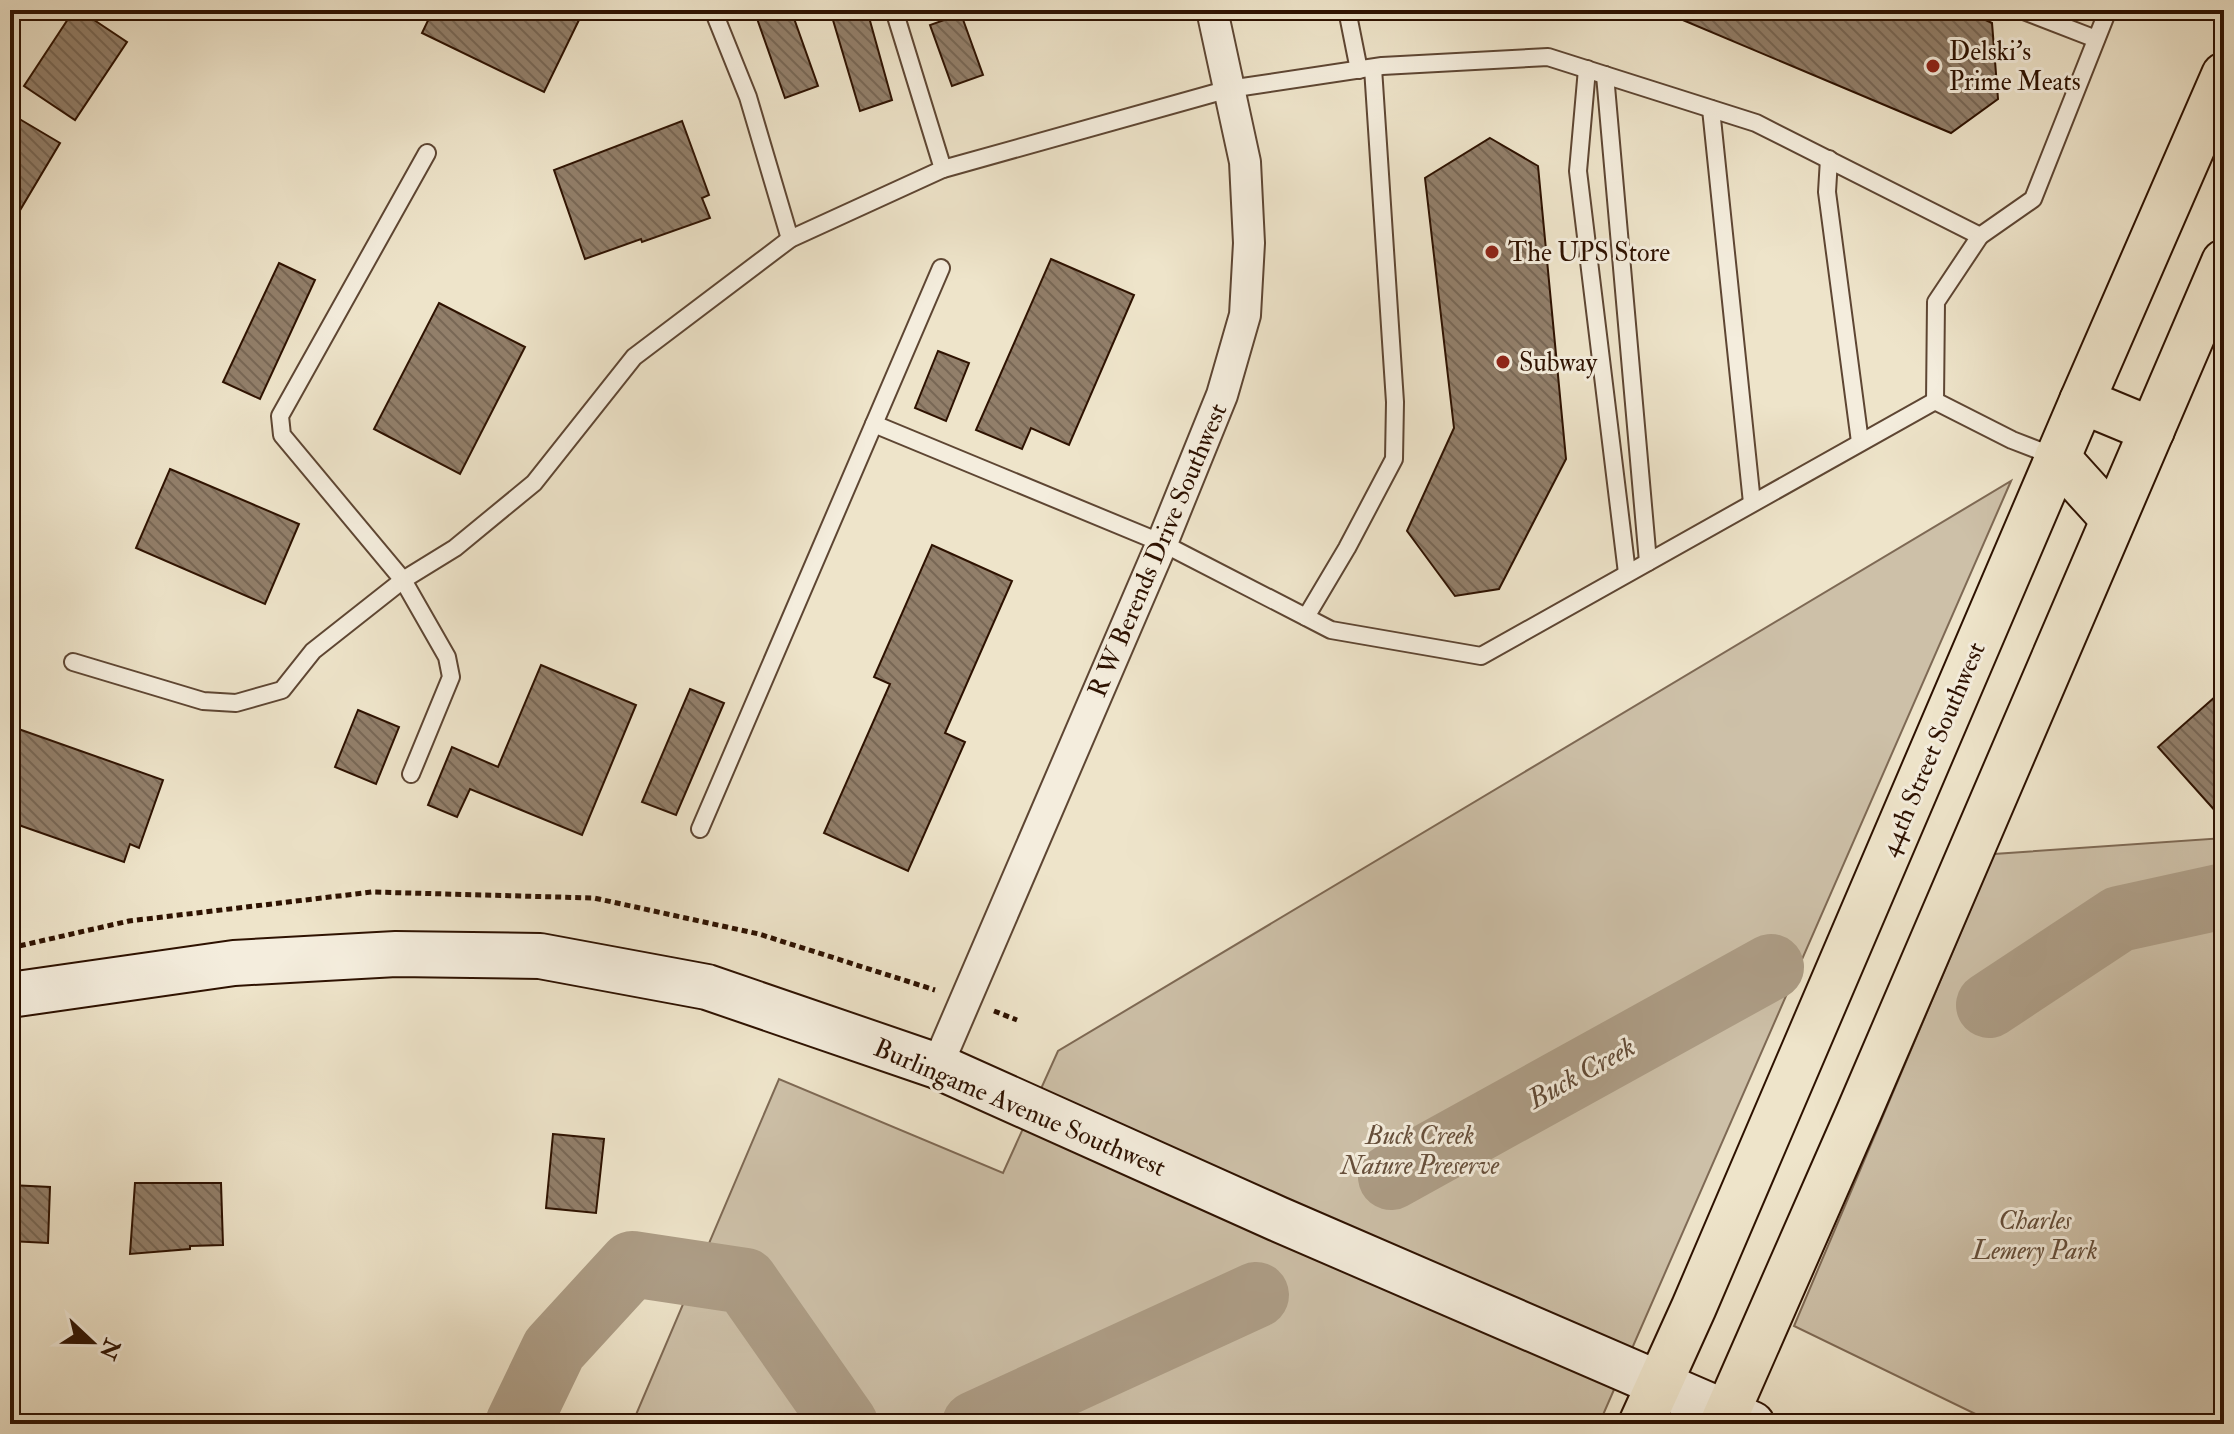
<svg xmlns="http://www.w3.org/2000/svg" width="2234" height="1434" font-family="'IM FELL Double Pica',serif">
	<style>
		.park { fill: #cdc0a8; stroke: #7e6954; stroke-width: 2 }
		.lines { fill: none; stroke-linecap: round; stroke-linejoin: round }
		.river { stroke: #ad9d86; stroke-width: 66 }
		.building { fill: url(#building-back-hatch); stroke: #2e1201; stroke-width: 2 }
		.lane-casing { stroke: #5e4633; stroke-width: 20 }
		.street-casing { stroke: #5e4633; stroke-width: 34 }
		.secondary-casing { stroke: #2e1201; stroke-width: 48 }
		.primary-casing { stroke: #2e1201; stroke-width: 48 }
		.path { stroke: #2e1201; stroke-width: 5; stroke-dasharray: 6 4; stroke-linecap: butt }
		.lane { stroke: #f4eddd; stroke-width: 16 }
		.street { stroke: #f4eddd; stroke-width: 30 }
		.secondary { stroke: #f4eddd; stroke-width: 44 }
		.primary { stroke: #eee4ca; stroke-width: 44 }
		.poi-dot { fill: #8f2418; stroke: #f4eddd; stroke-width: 3 }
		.labels { text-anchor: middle; stroke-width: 6; stroke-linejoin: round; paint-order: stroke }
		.poi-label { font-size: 26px; fill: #2e1201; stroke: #f4eddd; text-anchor: start }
		.street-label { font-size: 26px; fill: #2e1201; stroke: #f4eddd }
		.park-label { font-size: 26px; font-style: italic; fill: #664f3b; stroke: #f4eddd }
		.water-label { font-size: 28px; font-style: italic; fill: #614a36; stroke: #f4eddd }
	</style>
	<defs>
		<pattern id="building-back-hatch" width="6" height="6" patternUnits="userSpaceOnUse" patternTransform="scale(2)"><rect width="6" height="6" fill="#927f6a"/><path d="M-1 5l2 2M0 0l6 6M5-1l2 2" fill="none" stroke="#786755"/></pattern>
	</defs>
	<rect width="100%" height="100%" fill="#eee4ca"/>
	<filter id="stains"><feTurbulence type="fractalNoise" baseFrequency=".0025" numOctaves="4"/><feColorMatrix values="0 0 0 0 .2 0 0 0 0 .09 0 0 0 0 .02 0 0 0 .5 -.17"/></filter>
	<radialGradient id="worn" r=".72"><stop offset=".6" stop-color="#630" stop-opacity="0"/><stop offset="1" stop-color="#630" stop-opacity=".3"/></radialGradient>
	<g class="park">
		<path d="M2011,481L1599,1424H632L779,1079L1003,1173L1058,1051Z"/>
		<path d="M2224,838V1424H1996L1794,1326L1994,854Z"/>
	</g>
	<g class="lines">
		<g class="river">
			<path d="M1989,1005L2119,919L2224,896"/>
			<path d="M1391,1177L1771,967"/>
			<path d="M518,1424L554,1349L632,1264L745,1281L845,1424"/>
			<path d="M975,1424L1256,1295"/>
		</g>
	</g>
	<g class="building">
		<path d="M74,10H79L127,42L75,120L24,86Z"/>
		<path d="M433,10H557L579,20L544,92L422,33Z"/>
		<path d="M754,10H791L818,86L785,98Z"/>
		<path d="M830,10H867L892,100L860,111Z"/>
		<path d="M1659,10H1964L1992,23L1998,99L1951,133Z"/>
		<path d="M961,14L983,75L952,86L930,25Z"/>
		<path d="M11,114L60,143L10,227V115Z"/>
		<path d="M682,121L709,195L702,198L710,218L642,242L641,239L585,259L554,170Z"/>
		<path d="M1490,138L1538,166L1566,459L1499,589L1455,596L1407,531L1454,428L1425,178Z"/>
		<path d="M1051,259L1134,295L1069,445L1031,428L1022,449L976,430Z"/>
		<path d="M279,263L315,280L260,399L223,382Z"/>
		<path d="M439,303L525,347L460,474L374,429Z"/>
		<path d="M938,351L969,363L946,421L915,408Z"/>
		<path d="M170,469L299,524L265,604L136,548Z"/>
		<path d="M932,545L1012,581L945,733L965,742L908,871L824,833L890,684L874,677Z"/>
		<path d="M541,665L636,705L582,835L470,789L457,817L428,805L452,747L498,767Z"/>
		<path d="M690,689L724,703L676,815L642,802Z"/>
		<path d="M2224,689V809L2218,814L2158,747Z"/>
		<path d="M358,710L399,727L376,784L335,767Z"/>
		<path d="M10,726L163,780L139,848L130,844L124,862L10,822Z"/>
		<path d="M553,1134L604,1139L596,1213L546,1208Z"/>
		<path d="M135,1183H221L223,1245L190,1246V1249L130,1254Z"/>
		<path d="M10,1185L50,1187L48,1243L10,1241Z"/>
	</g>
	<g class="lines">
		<g class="lane-casing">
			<g id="lane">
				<path d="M713,10L748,97L790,239"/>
				<path d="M894,10L943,169"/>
				<path d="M1347,10L1359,70"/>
				<path d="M2021,10L2096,39"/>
				<path d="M1587,69L1578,171L1627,573"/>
				<path d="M1605,75L1648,562"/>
				<path d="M1711,109L1752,503"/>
				<path d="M1829,159L1827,192L1860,442"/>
				<path d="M1980,236L2033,199L2108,10"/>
				<path d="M1935,401L2012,440L2056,457"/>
				<path d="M1306,617L1347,548L1394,459L1395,402L1373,68"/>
				<path d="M73,662L203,701L236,703L282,690L313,651L403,580L455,548L534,483L634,357L790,239L943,169L1229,89L1382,66L1548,57L1756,123L1980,236L1936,302L1935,401L1481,656L1331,630L1162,543L874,424"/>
				<path d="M411,774L451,677L447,657L403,580L282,435L280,416L427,153"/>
				<path d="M700,829L941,268"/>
			</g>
		</g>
		<g class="street-casing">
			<path id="street" d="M937,1066L1162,543L1222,395L1245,315L1249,243L1245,162L1212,10"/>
		</g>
		<g class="secondary-casing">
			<path id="secondary" d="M10,995L234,963L396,954L540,956L707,987L937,1066L1278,1219L1752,1424"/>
		</g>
		<g class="primary-casing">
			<g id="primary">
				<path d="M2082,401L2152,430"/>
				<path d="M2057,457L2112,518"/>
				<path d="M1641,1424L1694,1307L2082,401L2224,75"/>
				<path d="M1722,1424L1859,1112L2224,262"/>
			</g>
		</g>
		<g class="path">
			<path d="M10,948L129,921L372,892L594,898L759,934L935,990"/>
			<path d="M994,1011L1017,1020"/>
		</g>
		<use href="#lane" class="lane"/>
		<use href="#street" class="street"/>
		<use href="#secondary" class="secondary"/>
		<use href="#primary" class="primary"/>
	</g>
	<g class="poi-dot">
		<circle cx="1933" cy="66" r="8"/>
		<circle cx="1492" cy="252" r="8"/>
		<circle cx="1503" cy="362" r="8"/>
	</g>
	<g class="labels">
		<g class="poi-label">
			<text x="1949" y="60">Delski's<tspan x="1949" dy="30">Prime Meats</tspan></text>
			<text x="1508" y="261">The UPS Store</text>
			<text x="1519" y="371">Subway</text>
		</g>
		<g class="street-label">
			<text transform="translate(1157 550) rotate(-67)" y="9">R W Berends Drive Southwest</text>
			<text transform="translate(1932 749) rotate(-67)" y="9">44th Street Southwest</text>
			<text transform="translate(1020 1107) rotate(23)" y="9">Burlingame Avenue Southwest</text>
		</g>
		<g class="park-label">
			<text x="1420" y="1144">Buck Creek<tspan x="1420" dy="30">Nature Preserve</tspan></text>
			<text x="2035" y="1229">Charles<tspan x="2035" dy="30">Lemery Park</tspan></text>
		</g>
		<g class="water-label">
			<text transform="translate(1581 1072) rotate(-29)" y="10">Buck Creek</text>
		</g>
	</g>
	<rect width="2234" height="1434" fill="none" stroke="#eee4ca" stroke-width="40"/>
	<rect x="12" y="12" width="2210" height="1410" fill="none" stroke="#2e1201" stroke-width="4"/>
	<rect x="20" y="20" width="2194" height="1394" fill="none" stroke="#2e1201" stroke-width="2"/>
	<g transform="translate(92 1342) rotate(112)" stroke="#f4eddd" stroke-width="6" paint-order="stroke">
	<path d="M0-6L14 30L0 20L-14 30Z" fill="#2e1201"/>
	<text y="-12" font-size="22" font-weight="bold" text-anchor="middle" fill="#2e1201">N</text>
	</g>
	<rect width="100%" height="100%" filter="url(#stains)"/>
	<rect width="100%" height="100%" fill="url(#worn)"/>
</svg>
